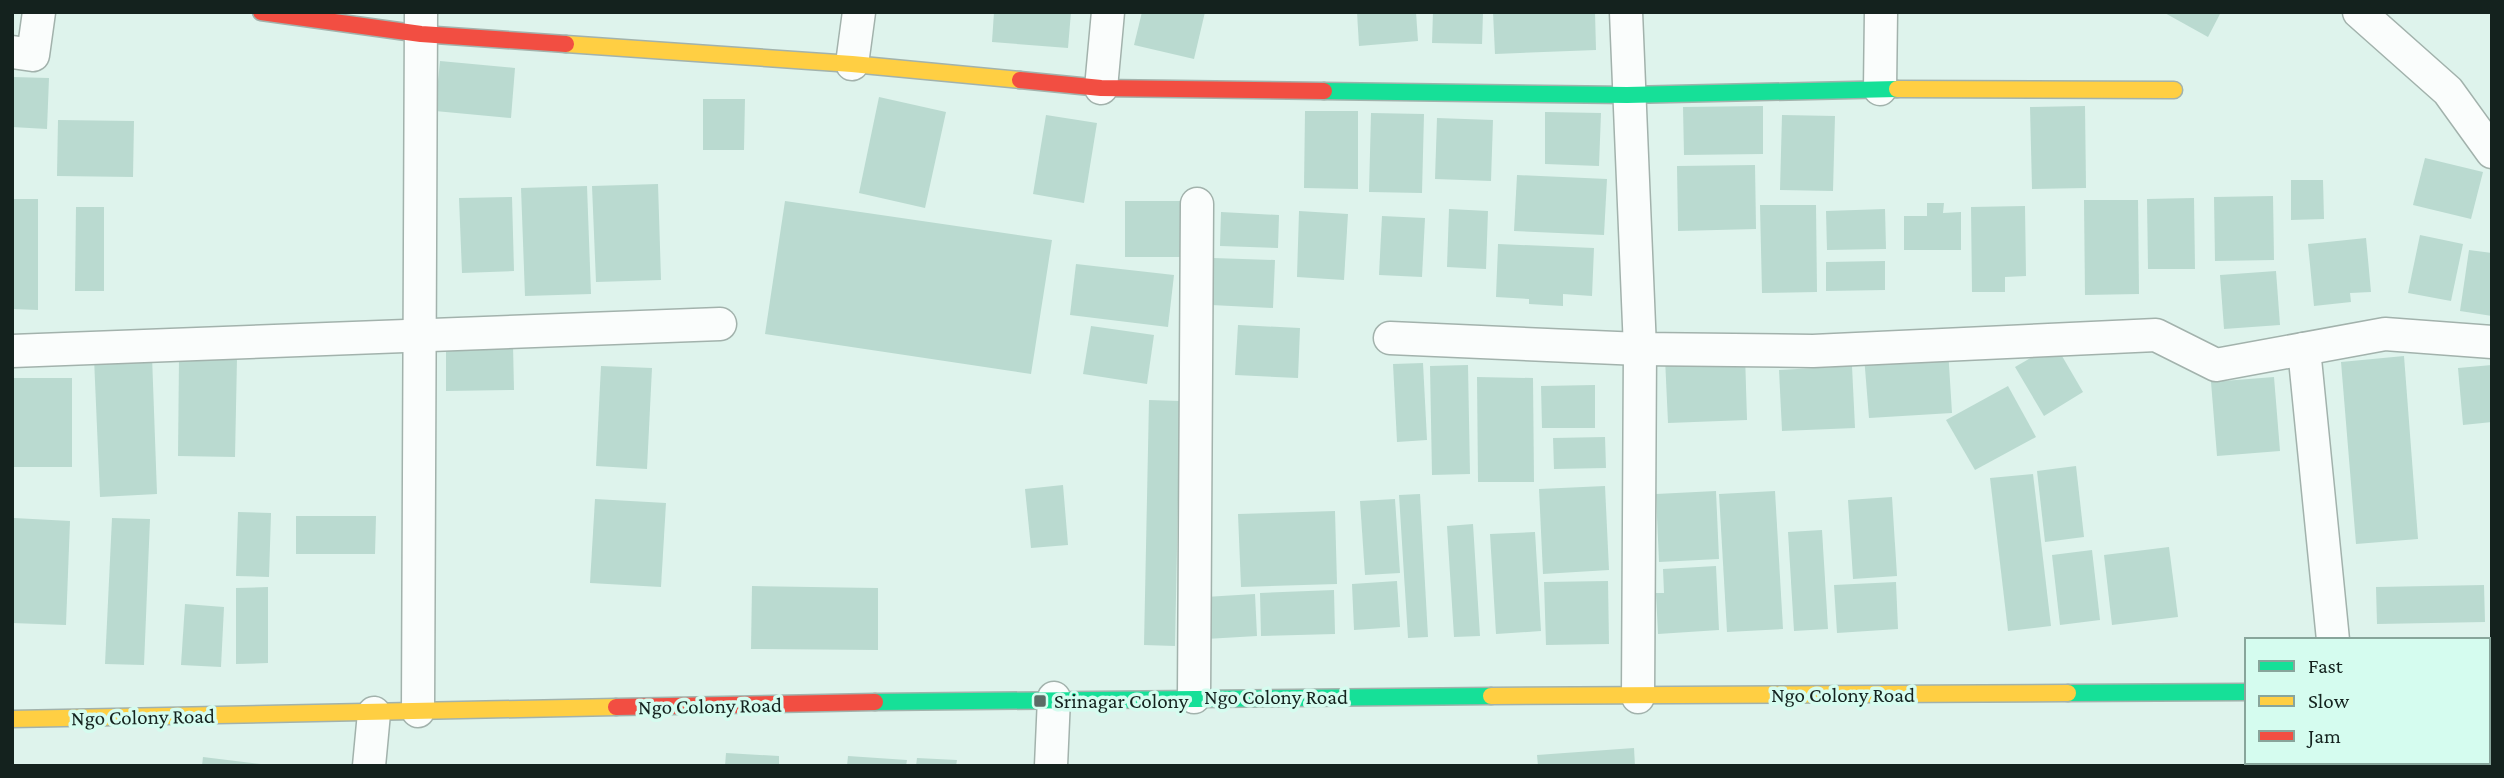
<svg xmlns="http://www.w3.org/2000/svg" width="2504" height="778" font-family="'Crimson Pro',serif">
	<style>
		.building { fill: #badad0 }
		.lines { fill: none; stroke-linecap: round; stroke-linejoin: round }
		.street-casing { stroke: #a2b2ac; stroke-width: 35 }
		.fast-casing { stroke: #a2b2ac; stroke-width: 19 }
		.slow-casing { stroke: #a2b2ac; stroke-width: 19 }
		.jam-casing { stroke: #a2b2ac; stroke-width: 19 }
		.street { stroke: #fafdfc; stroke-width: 32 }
		.fast { stroke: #16e098; stroke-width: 16 }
		.slow { stroke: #ffcf43; stroke-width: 16 }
		.jam { stroke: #f24e42; stroke-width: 16 }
		.poi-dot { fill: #5b6b66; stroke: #d5fcef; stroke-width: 2.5 }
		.labels { text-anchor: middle; stroke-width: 7; stroke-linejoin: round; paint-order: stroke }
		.street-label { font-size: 21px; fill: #14221e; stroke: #d5fcef }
		.poi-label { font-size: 21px; fill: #14221e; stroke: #d5fcef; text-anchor: start }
	</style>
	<rect width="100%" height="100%" fill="#def3ec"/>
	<g class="building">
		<path d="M994,12H1071L1068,48L992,42Z"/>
		<path d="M1142,12H1205L1194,59L1134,45Z"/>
		<path d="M1357,12H1416L1418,41L1359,46Z"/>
		<path d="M1433,12H1483L1482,44L1432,43Z"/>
		<path d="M1493,12H1595L1596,50L1495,54Z"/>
		<path d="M2163,12H2221L2208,37Z"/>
		<path d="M440,61L515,68L511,118L435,111Z"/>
		<path d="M12,77L49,78L47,129L12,127Z"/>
		<path d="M879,97L946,112L925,208L859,193Z"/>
		<path d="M703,99H745L744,150H703Z"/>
		<path d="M1763,106V154L1684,155L1683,107Z"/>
		<path d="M2085,106L2086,188L2032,189L2030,107Z"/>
		<path d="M1305,111H1358V189L1304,188Z"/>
		<path d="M1545,112L1601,113L1599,166L1545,164Z"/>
		<path d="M1371,113L1424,114L1422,193L1369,192Z"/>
		<path d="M1046,115L1097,123L1084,203L1033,194Z"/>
		<path d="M1782,115L1835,116L1833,191L1780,190Z"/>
		<path d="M1437,118L1493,120L1491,181L1435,179Z"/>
		<path d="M58,120L134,121L133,177L57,176Z"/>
		<path d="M2425,158L2483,172L2471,219L2413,205Z"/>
		<path d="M1755,165L1756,229L1678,231L1677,166Z"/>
		<path d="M1517,175L1607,179L1604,235L1514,231Z"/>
		<path d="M2291,180H2323L2324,219L2291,220Z"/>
		<path d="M658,184L661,280L596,282L592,186Z"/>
		<path d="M587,186L591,294L525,296L521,188Z"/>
		<path d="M2273,196L2274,260L2215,261L2214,197Z"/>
		<path d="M512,197L514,271L462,273L459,198Z"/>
		<path d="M2194,198L2195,269H2148L2147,199Z"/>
		<path d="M12,199H38V310L12,309Z"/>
		<path d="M2084,200H2138L2139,294L2085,295Z"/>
		<path d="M785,201L1052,240L1031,374L765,334Z"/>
		<rect x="1125" y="201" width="56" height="56"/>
		<path d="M1927,203H1944L1943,213L1961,212V250H1904V216H1927Z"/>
		<path d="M1760,205H1816L1817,292L1762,293Z"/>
		<path d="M2025,206L2026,276L2005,277V292H1972L1971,207Z"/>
		<path d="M76,207H104V291H75Z"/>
		<path d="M1449,209L1488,211L1486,269L1447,267Z"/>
		<path d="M1885,209L1886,249L1827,250L1826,211Z"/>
		<path d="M1299,211L1348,214L1344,280L1297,277Z"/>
		<path d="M1221,212L1279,215L1278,248L1220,246Z"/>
		<path d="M1382,216L1425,218L1422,277L1379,275Z"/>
		<path d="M2420,235L2463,244L2451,301L2408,293Z"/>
		<path d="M2366,238L2371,292L2350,293L2351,302L2314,306L2308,244Z"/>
		<path d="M1498,244L1594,248L1592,296L1563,294V306L1529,304V299L1496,297Z"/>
		<path d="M2469,250L2492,253V316L2460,311Z"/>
		<path d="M1213,258L1275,260L1273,308L1211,305Z"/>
		<path d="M1885,261V290L1826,291V262Z"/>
		<path d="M1076,264L1174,275L1168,327L1070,315Z"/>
		<path d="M2276,271L2280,325L2224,329L2220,275Z"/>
		<path d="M1238,325L1300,328L1298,378L1235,375Z"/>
		<path d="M1091,326L1154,335L1147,384L1083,374Z"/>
		<path d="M2055,344L2083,392L2044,416L2015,367Z"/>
		<path d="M513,345L514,390L446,391V346Z"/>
		<path d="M1948,349L1952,413L1869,418L1864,356Z"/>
		<path d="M1745,354L1747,420L1668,423L1665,358Z"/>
		<path d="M152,356L157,494L100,497L94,358Z"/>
		<path d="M2404,356L2418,539L2356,544L2341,362Z"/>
		<path d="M179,358H237L235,457L178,456Z"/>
		<path d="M1423,363L1427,440L1397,442L1393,364Z"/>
		<path d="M1468,365L1470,474L1432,475L1430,366Z"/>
		<path d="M2492,365V422L2463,425L2458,368Z"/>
		<path d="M601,366L652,368L647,469L596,466Z"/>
		<path d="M1852,366L1855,428L1782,431L1779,370Z"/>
		<path d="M1477,377L1533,378L1534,482H1478Z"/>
		<path d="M2274,377L2280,451L2217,456L2211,382Z"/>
		<rect x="12" y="378" width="60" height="89"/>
		<path d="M1595,385V428H1542L1541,386Z"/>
		<path d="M2008,386L2036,437L1975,470L1946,420Z"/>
		<path d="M1149,400L1180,401L1175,646L1144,645Z"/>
		<path d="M1605,437L1606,468L1554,469L1553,438Z"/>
		<path d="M2076,466L2084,537L2045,542L2037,471Z"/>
		<path d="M2033,474L2051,626L2008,631L1990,478Z"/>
		<path d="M1063,485L1068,545L1031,548L1025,489Z"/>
		<path d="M1605,486L1609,570L1543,574L1539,489Z"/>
		<path d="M1716,491L1719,559L1659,562L1656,494Z"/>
		<path d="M1775,491L1783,629L1727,632L1719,494Z"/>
		<path d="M1420,494L1428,637L1408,638L1399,495Z"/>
		<path d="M1892,497L1897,576L1853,579L1848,500Z"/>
		<path d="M595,499L666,503L661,587L590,583Z"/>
		<path d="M1395,499L1400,573L1365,575L1360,501Z"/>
		<path d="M1335,511L1337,584L1241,587L1238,514Z"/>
		<path d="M238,512L271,513L269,577L236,576Z"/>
		<path d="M296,516H376L375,554H296Z"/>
		<path d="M14,518L70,521L66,625L12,623Z"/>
		<path d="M112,518L150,519L144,665L105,664Z"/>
		<path d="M1473,524L1480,636L1454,637L1447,526Z"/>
		<path d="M1822,530L1828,629L1794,631L1788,532Z"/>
		<path d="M1535,532L1541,631L1496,634L1490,534Z"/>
		<path d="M2169,547L2178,617L2112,625L2104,555Z"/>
		<path d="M2092,550L2100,620L2060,625L2052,555Z"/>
		<path d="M1716,566L1719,630L1658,634L1656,593H1664L1663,569Z"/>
		<path d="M1397,581L1400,627L1354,630L1352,584Z"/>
		<path d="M1608,581L1609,644L1546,645L1544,582Z"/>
		<path d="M1896,582L1898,629L1837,633L1834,585Z"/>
		<path d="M2484,585L2485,622L2377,624L2376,587Z"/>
		<path d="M752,586L878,588V650L751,649Z"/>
		<path d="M268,587V663L236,664V588Z"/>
		<path d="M1334,590L1335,634L1261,636L1260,593Z"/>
		<path d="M1255,594L1257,636L1206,639L1205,597Z"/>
		<path d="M185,604L224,607L221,667L181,665Z"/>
		<path d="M2488,713H2492V761L2488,743Z"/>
		<path d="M1634,748L1635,766H1538L1537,755Z"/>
		<path d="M726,753L779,756V766H725Z"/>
		<path d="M848,756L907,760L906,766H847Z"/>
		<path d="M203,757L261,764V766H202Z"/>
		<path d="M917,758L957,760L956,766H916Z"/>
	</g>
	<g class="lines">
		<g class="street-casing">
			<g id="street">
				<path d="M1626,12L1640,349L1638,697"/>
				<path d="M2359,12L2448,91L2492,152"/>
				<path d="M12,52L33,55L39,12"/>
				<path d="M852,64L859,12"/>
				<path d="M1101,88L1108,12"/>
				<path d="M1880,89L1881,12"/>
				<path d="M1390,338L1640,349L1813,351L2156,335L2216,365L2385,334L2492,342"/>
				<path d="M2304,349L2333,640"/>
				<path d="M12,351L720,324"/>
				<path d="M1194,697L1197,204"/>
				<path d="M418,711L421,12"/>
				<path d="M369,766L374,713"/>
				<path d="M1051,766L1054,698"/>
			</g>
		</g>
		<g class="fast-casing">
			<g id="fast">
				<path d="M1324,91L1627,95L1897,89"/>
				<path d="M2068,693L2247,692"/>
				<path d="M875,702L1491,696"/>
			</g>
		</g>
		<g class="slow-casing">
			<g id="slow">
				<path d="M566,44L852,64L1020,80"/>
				<path d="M1897,89L2174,90"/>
				<path d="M2488,689H2492"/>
				<path d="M1491,696L2068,693"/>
				<path d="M12,719L616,707"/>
			</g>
		</g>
		<g class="jam-casing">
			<g id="jam">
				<path d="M261,12L421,34L566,44"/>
				<path d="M1020,80L1101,88L1324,91"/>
				<path d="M616,707L875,702"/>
			</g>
		</g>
		<use href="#street" class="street"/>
		<use href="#fast" class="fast"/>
		<use href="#slow" class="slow"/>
		<use href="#jam" class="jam"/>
	</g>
	<rect class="poi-dot" x="1033" y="694" width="14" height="14" rx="3.5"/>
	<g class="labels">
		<g class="street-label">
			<text x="1843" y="702">Ngo Colony Road</text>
			<text x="1276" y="704">Ngo Colony Road</text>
			<text transform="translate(710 706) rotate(-1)" y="7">Ngo Colony Road</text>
			<text transform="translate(143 717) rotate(-1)" y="7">Ngo Colony Road</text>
		</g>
		<g class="poi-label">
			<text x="1054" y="708">Srinagar Colony</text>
		</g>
	</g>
	<rect width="2504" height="778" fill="none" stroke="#14221e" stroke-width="28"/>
	<rect x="2245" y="638" width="245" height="126" fill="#d5fcef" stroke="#88a59b" stroke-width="2"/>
	<rect x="2259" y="661" width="35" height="10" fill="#16e098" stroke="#88a59b" stroke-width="2"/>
	<text x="2308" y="673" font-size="21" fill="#14221e">Fast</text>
	<rect x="2259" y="696" width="35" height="10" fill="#ffcf43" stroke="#88a59b" stroke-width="2"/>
	<text x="2308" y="708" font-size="21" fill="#14221e">Slow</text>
	<rect x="2259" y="731" width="35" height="10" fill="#f24e42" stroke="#88a59b" stroke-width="2"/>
	<text x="2308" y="743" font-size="21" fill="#14221e">Jam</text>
</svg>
